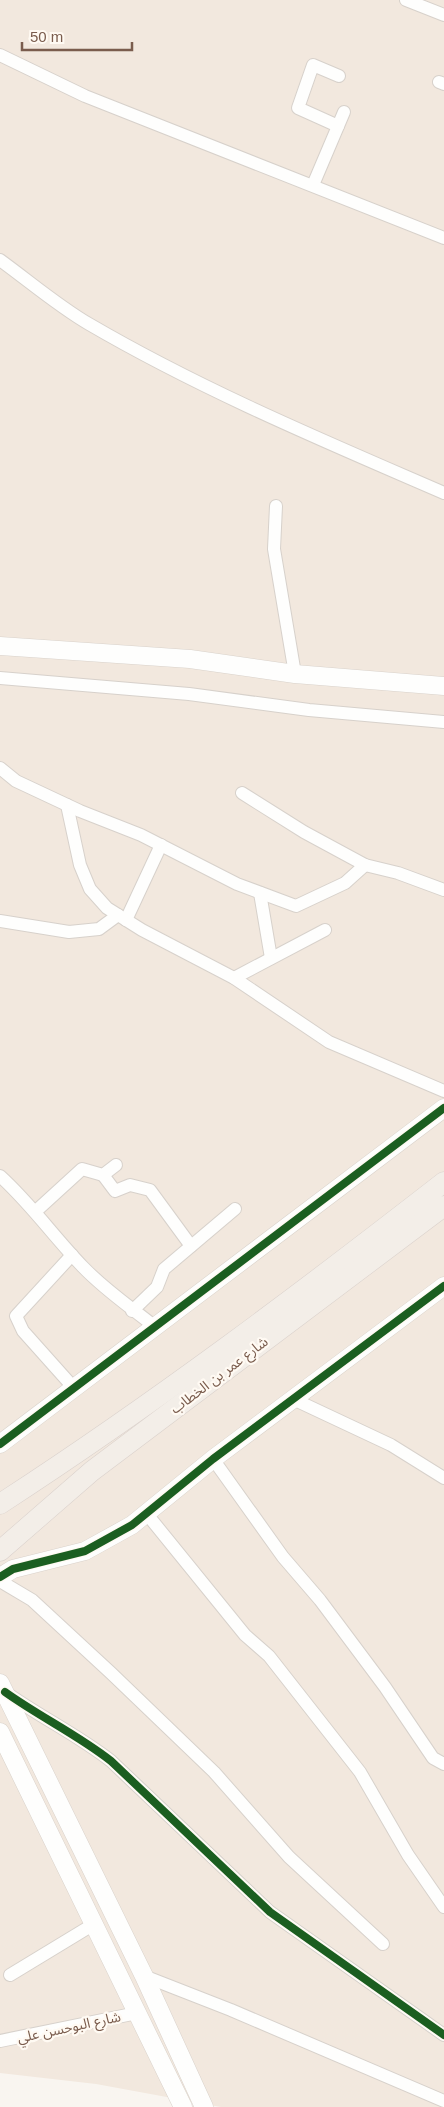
<svg xmlns="http://www.w3.org/2000/svg" width="444" height="2107" font-family="Arial,'Noto Sans Arabic',sans-serif">
	<style>
		.residential { fill: #f2e8de }
		.lines { fill: none; stroke-linecap: round; stroke-linejoin: round }
		.street-casing { stroke: #d7d1cb; stroke-width: 14 }
		.secondary-casing { stroke: #d9d2cb; stroke-width: 19 }
		.primary-casing { stroke: #dad1cc; stroke-width: 21 }
		.street { stroke: #fefefd; stroke-width: 12 }
		.secondary { stroke: #fefefd; stroke-width: 18 }
		.primary { stroke: #f3eee8; stroke-width: 20 }
		.cycleway-casing { stroke: #fffaf3; stroke-width: 11 }
		.cycleway { stroke: #1b5e20; stroke-width: 8 }
		.labels { text-anchor: middle; stroke-width: 4.5; stroke-linejoin: round; paint-order: stroke }
		.street-label { font-size: 14px; fill: #7a5c4d; stroke: #fffaf3 }
	</style>
	<rect width="100%" height="100%" fill="#f9f5f0"/>
	<path class="residential" d="M0,0H444V2107H221L96,2084L0,2073Z"/>
	<g class="lines">
		<g class="street-casing">
			<g id="street">
				<path d="M406,0L444,15"/>
				<path d="M0,55L85,96L444,238"/>
				<path d="M439,82L444,84"/>
				<path d="M338,126L298,108L313,65L339,76"/>
				<path d="M313,185L344,112"/>
				<path d="M0,260C29,281 58,306 89,324C202,390 324,441 444,493"/>
				<path d="M276,506L274,549L295,674"/>
				<path d="M0,678L189,694L309,710L444,722"/>
				<path d="M0,768L16,781L80,811L141,835L237,884L296,906L345,883L365,865"/>
				<path d="M242,793L304,832L365,865L398,873L444,890"/>
				<path d="M67,805L80,865L90,889L107,908L142,930L234,978L329,1042L444,1091"/>
				<path d="M260,893L271,958"/>
				<path d="M126,920L161,845"/>
				<path d="M0,921L69,932L99,929L118,915"/>
				<path d="M234,978L325,930"/>
				<path d="M103,1175L115,1191L130,1185L150,1190L191,1246"/>
				<path d="M0,1176C31,1204 54,1237 83,1267C105,1290 129,1306 154,1326"/>
				<path d="M36,1211L82,1169L103,1175L116,1165"/>
				<path d="M72,1255L16,1316L23,1331L73,1387"/>
				<path d="M132,1311L157,1287L164,1269L235,1209"/>
				<path d="M293,1399L391,1445L444,1478"/>
				<path d="M213,1459L283,1557L320,1600L385,1687L433,1758L444,1764"/>
				<path d="M146,1513L245,1635L269,1656L360,1772L408,1855L444,1907"/>
				<path d="M0,1581L32,1600L111,1673L214,1772L289,1857L383,1944"/>
				<path d="M5,1692C40,1717 78,1735 111,1761L270,1912L444,2035"/>
				<path d="M10,1975L94,1924"/>
				<path d="M144,1976L231,2010L444,2101"/>
				<path d="M0,2041L137,2013"/>
			</g>
		</g>
		<g class="secondary-casing">
			<g id="secondary">
				<path d="M0,646L190,659L295,674L444,686"/>
				<path d="M0,1444L444,1108"/>
				<path d="M0,1577L13,1569L85,1551L132,1525L213,1459L444,1286"/>
				<path d="M0,1683L144,1976L204,2107"/>
				<path d="M0,1732L183,2107"/>
			</g>
		</g>
		<g class="primary-casing">
			<g id="primary">
				<path d="M0,1504C154,1404 300,1294 444,1182"/>
				<path d="M0,1551L92,1471L444,1206"/>
			</g>
		</g>
		<use href="#street" class="street"/>
		<use href="#secondary" class="secondary"/>
		<use href="#primary" class="primary"/>
		<g class="cycleway-casing">
			<g id="cycleway">
				<path d="M0,1444L444,1108"/>
				<path d="M0,1577L13,1569L85,1551L132,1525L213,1459L444,1286"/>
				<path d="M5,1692C40,1717 78,1735 111,1761L270,1912L444,2035"/>
			</g>
		</g>
		<use href="#cycleway" class="cycleway"/>
	</g>
	<g class="labels">
		<g class="street-label">
			<text transform="translate(219 1375) rotate(-37)" y="5">شارع عمر بن الخطاب</text>
			<text transform="translate(69 2027) rotate(-12)" y="5">شارع البوحسن علي</text>
		</g>
	</g>
	<path d="M22 42v8h110v-8" fill="none" stroke="#7a5c4d" stroke-width="2.5"/>
	<text x="30" y="42" font-size="15" fill="#7a5c4d" stroke="#fffaf3" stroke-width="4" paint-order="stroke">50 m</text>
</svg>
